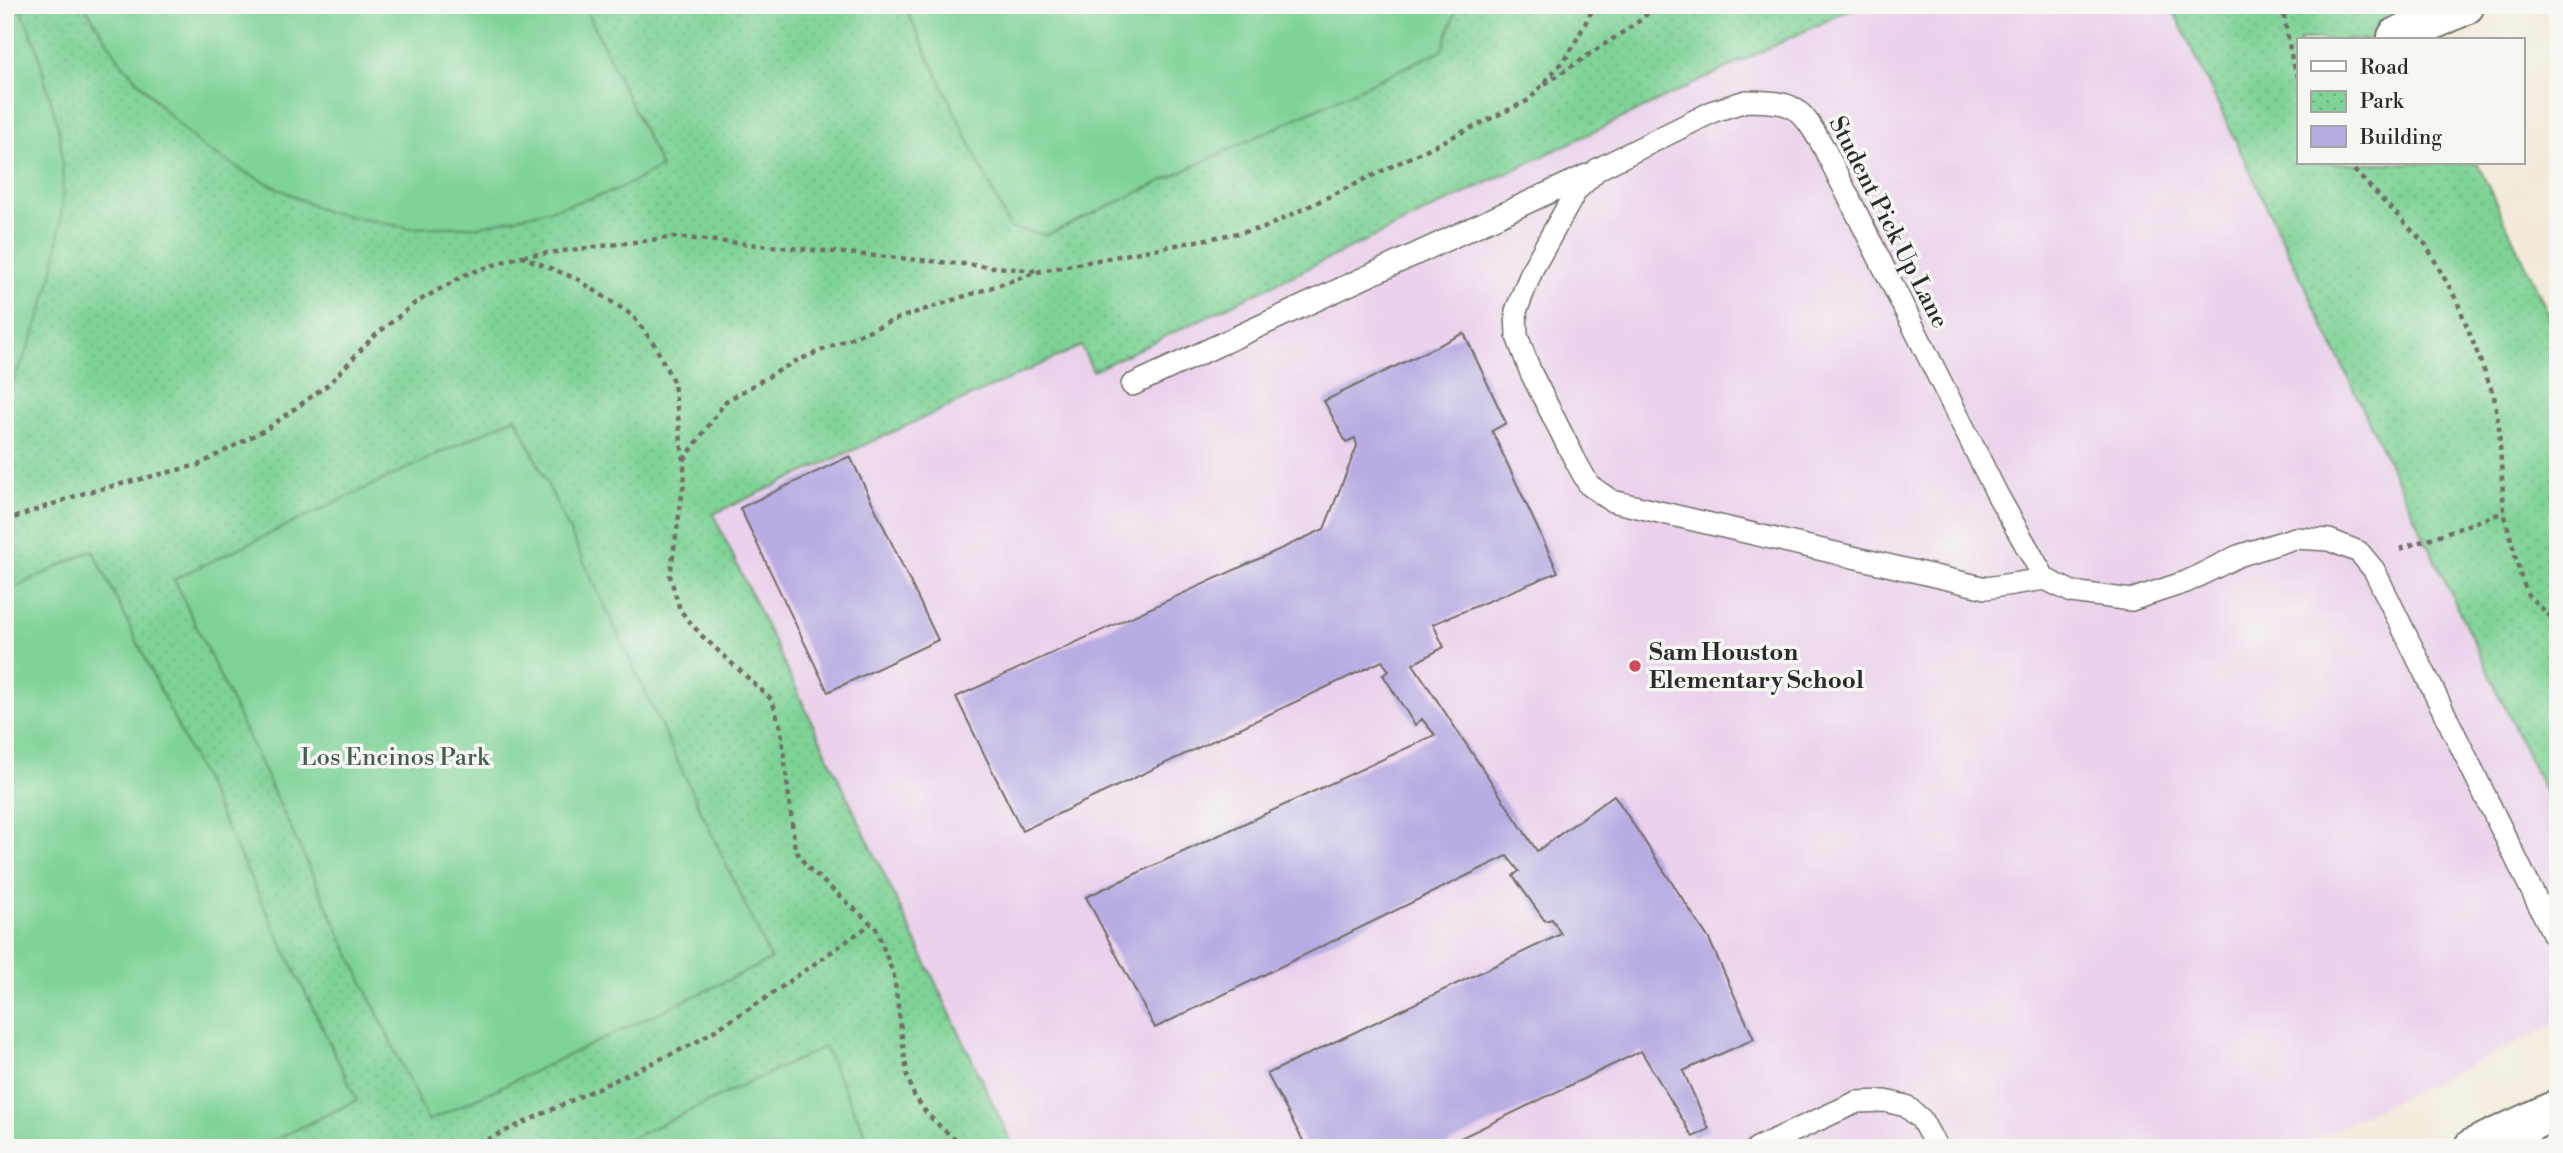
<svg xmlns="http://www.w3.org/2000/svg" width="2563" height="1153" font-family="'Libre Bodoni',serif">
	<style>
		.built { fill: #ebd1eb }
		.park { fill: url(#park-dots); stroke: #557f60; stroke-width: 2 }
		.garden { fill: #7fd396; stroke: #557f60; stroke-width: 2 }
		.building { fill: #b8ace2 }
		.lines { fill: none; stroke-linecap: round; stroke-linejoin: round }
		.lane-casing { stroke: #716e68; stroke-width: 24 }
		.street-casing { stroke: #716e68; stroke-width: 42 }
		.path { stroke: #716e68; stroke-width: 4.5; stroke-dasharray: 5 5; stroke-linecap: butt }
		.lane { stroke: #fff; stroke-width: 21 }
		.street { stroke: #fff; stroke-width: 38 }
		.poi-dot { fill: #d1495b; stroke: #f6f6f2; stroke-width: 2.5 }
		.labels { text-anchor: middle; stroke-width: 7; stroke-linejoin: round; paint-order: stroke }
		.street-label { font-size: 24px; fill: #2b2b2b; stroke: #f6f6f2 }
		.poi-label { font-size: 24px; font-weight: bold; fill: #2b2b2b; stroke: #f6f6f2; text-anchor: start }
		.park-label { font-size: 24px; fill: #445d4b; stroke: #f6f6f2 }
	</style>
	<defs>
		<pattern id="park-dots" width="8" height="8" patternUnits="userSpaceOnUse" patternTransform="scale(1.75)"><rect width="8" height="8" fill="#7fd396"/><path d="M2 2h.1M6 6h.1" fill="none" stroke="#6eb581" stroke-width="1.8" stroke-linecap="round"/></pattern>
	</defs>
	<rect width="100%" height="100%" fill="#f6f6f2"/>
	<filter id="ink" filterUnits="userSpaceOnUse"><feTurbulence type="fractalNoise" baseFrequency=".0143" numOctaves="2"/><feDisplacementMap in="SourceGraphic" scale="14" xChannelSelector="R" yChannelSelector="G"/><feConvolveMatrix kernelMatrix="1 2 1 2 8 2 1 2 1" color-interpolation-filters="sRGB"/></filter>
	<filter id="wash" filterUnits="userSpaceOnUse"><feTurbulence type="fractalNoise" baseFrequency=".00686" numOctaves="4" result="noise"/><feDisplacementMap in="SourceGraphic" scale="28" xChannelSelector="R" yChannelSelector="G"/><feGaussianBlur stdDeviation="1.57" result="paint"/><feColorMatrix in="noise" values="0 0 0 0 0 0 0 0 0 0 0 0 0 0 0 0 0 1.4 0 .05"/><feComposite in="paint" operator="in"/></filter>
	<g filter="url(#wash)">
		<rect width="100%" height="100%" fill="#f3ead9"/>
		<path class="built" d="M1859,5H2171L2558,819V1023L2296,1148H1014L713,514L1081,346L1094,371Z"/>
		<g class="park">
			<path d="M5,5H1859L1093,371L1081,346L713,514L1014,1148H5Z"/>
			<path d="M2171,5H2403L2419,40H2299V163H2477L2558,333V819Z"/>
		</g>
		<g class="garden">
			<path d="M5,5H17C32,27 39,55 45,80C50,99 57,118 60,137C71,225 48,320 5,395Z"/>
			<path d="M84,5H584L661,167L615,191L557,208L482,226L409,228L324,211L245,172L201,146L164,110L121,62Z"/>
			<path d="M904,5H1458L1442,50L1047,235L1010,228Z"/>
			<path d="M516,417L771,960L428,1121L174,579Z"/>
			<path d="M93,550L357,1100L258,1148H5V592Z"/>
			<path d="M824,1047L872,1148H611Z"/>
		</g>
		<g id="blocks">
			<g class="building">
				<path d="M1464,333L1506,423L1492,431L1558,572L1433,624L1444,647L1413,664L1537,851L1614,795L1709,939L1754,1039L1683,1071L1709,1129L1693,1137L1641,1051L1440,1148H1307L1267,1074L1561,934L1552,919L1545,921L1513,876L1519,871L1507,856L1155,1028L1086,897L1435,735L1422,719L1415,725L1383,675L1389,671L1382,661L1022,831L956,697L1324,529L1357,446L1355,438L1346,442L1324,401Z"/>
				<path d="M850,456L938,640L828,692L740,508Z"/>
			</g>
		</g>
	</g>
	<g filter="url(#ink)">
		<use href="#blocks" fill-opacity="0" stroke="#716e68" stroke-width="2"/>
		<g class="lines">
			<g class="lane-casing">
				<g id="lane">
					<path d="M1746,101C1796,102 1799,105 1824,148L1998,496L2045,579L1986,588L1612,501L1589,485L1575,460L1531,373L1517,336L1516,311L1533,268L1576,191L1598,169L1714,111Z"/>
					<path d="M1132,385L1587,175"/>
					<path d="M2045,579L2072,592L2131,600L2186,582L2238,556L2295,538L2329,540L2359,552L2374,570L2558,944"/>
					<path d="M1757,1148L1857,1102L1885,1101L1906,1106L1921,1119L1937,1148"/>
				</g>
			</g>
			<g class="street-casing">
				<g id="street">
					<path d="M2397,37L2465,5"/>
					<path d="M2473,1148L2558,1109"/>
				</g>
			</g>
			<g class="path">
				<path d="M2282,5L2292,60L2299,79"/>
				<path d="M1545,84L1638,22L1657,5"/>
				<path d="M2347,163L2426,245L2457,301L2494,396L2499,428L2504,512L2520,574L2528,595L2558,624"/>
				<path d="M523,256L674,237L1037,271"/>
				<path d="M684,460L726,401L794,362L899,318L1041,271L1264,228L1529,100L1569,54L1595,5"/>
				<path d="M5,521L84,493L198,465L268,428L329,384L371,339L415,303L467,274L521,256L579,280L633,316L654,344L674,383L685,475L670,576L680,610L701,635L772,700L781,729L795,849L807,867L876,928L894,976L907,1075L914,1095L928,1115L964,1148"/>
				<path d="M2400,549L2504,512"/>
				<path d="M469,1148L693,1044L763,1000L871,924"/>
			</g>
			<use href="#lane" class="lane"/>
			<use href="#street" class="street"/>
		</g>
	</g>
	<circle class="poi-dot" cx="1635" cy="666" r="7"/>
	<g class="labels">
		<g class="street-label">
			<text transform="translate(1889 222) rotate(63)" y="8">Student Pick Up Lane</text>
		</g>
		<g class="poi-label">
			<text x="1649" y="660">Sam Houston<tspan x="1649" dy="28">Elementary School</tspan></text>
		</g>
		<g class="park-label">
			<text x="395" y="765">Los Encinos Park</text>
		</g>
	</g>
	<rect width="2563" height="1153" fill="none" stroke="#f6f6f2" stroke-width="28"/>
	<rect x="2297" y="38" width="228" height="126" fill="#f6f6f2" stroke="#a5a5a2" stroke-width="2"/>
	<rect x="2311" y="61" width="35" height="10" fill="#ffffff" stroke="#a5a5a2" stroke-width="2"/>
	<text x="2360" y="74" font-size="21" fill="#2b2b2b">Road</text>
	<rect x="2311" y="91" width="35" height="21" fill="url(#park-dots)" stroke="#a5a5a2" stroke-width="2"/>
	<text x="2360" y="108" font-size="21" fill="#2b2b2b">Park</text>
	<rect x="2311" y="126" width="35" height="21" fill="#b8ace2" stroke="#a5a5a2" stroke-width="2"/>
	<text x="2360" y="144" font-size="21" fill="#2b2b2b">Building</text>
</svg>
